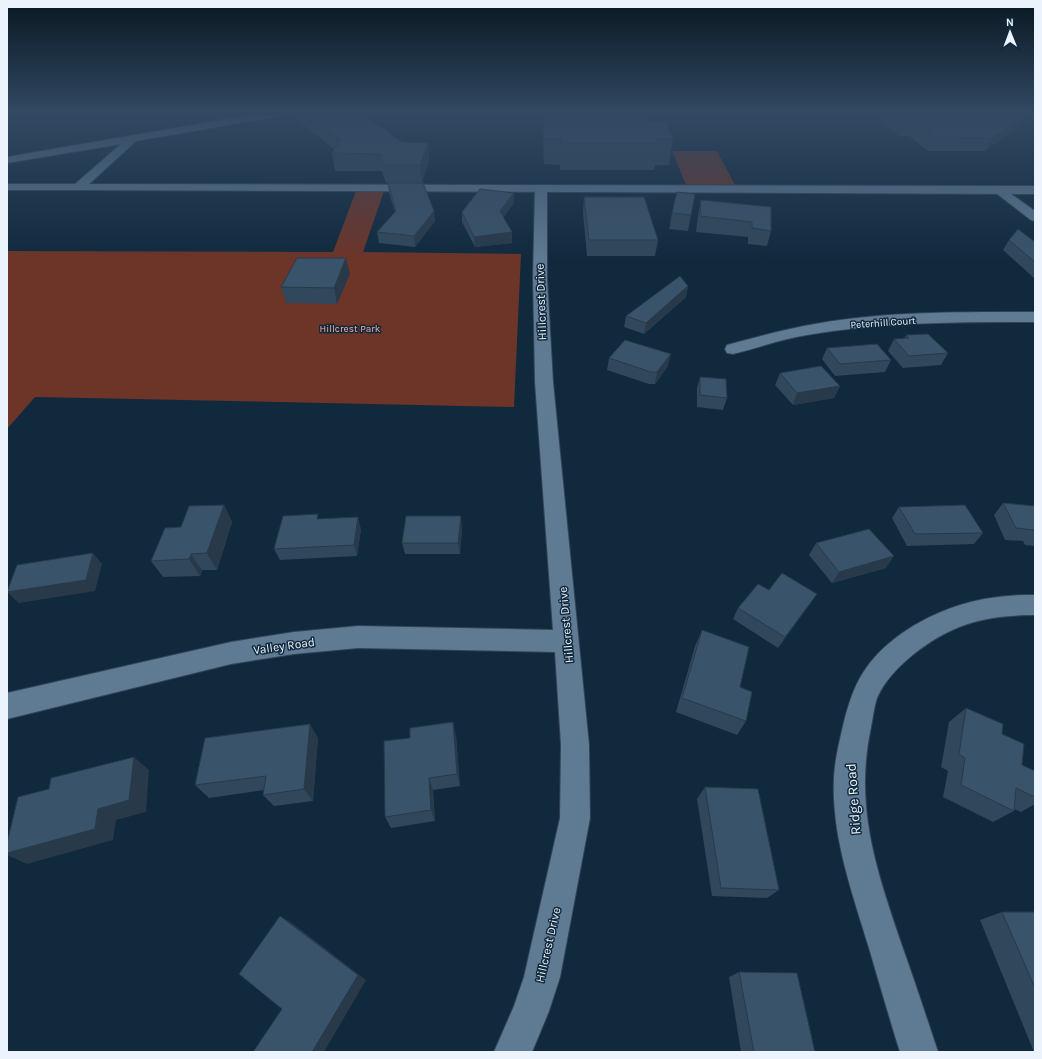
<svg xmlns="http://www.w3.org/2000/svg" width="1042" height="1059" font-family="Karla,sans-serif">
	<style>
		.green { fill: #6d3428 }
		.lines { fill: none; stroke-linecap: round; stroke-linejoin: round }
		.street-casing { stroke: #344354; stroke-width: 2 }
		.secondary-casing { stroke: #344354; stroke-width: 2 }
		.street { fill: #5f7a93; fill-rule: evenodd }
		.secondary { fill: #5f7a93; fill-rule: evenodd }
		.wall { fill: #31475b }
		.shaded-wall { fill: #283a4a }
		.building { fill: #39536a; stroke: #283a4a }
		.labels { text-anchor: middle; stroke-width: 3; stroke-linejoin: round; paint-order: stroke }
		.far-street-label { font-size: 10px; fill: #ebf4fc; stroke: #10293d }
		.far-park-label { font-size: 10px; fill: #f8b0a0; stroke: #10293d }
		.street-label { font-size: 12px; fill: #ebf4fc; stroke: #10293d }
		.near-street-label { font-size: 14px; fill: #ebf4fc; stroke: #10293d }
	</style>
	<rect width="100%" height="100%" fill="#10293d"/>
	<g class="green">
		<path d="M672,151H717L736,187H687Z"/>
		<path d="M356,191H384L363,252L521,254L514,407L35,397L7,429V251L333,252Z"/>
	</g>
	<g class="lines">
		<g class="street-casing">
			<g id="street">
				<path d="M7,184H78L82,185L84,187L82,189L78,190H7Z"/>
				<path d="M541,185L545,187L547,189V278L553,382L589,745L590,818L560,977L549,1011L532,1052H494L514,1006L524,977L560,818L561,745L555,652L358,648L294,654L231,664L7,719V693L231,642L294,632L358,626L553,630L535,382L533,278L535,189L537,187Z"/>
				<path d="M1000,187L1004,189L1035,211V221L1031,220L996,193L994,191L996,189Z"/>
				<path d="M1035,312V322C959,322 882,322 807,335C781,339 758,348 733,354L727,353L725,349L727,345C753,338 778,331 804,326C879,311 958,312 1035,312Z"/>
				<path d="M1035,595V615C990,615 956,622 919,650C903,662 885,679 877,698C874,707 873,717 871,727C854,806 876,869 901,943C914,979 926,1016 938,1052H900C889,1017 879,982 869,948C852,892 831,835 834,777C835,759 839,743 843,726C853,684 865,660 901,634C941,606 986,594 1035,595Z"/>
			</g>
		</g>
		<g class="secondary-casing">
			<path id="secondary" d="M268,112H291L286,115L136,141L89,184L1035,186V194L78,190L74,189L72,187L74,185L121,144L7,163V157Z"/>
		</g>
		<use href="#street" class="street"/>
		<use href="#secondary" class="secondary"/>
	</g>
	<g class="wall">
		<path d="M290,112H359L402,142L428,143L429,160L422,183L435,221L415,247L379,243L377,232L395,212L389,193L388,183H386L382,171H335L332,153L334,149L290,114Z"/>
		<path d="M883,112H1002L1022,117L1015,130L985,151H928L909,136H899L880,120Z"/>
		<path d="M559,116L648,122L673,139L669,165H655L654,170H560V165L544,164L543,142L544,118H559Z"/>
		<path d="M514,193V203L503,217L512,243L475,247L462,222V212Z"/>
		<path d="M695,194L688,231L669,229L672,213Z"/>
		<path d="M584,197L658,240L655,256H587L583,212Z"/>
		<path d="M701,200L771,207V231L767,246L748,244V237L696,232L698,215Z"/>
		<path d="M1009,240L1035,242V279L1003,250Z"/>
		<path d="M350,274L337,304L286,303L281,287Z"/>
		<path d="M688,286L686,297L644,334L624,327L626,316Z"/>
		<path d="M906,335L948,353L941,365L903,368L888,351L894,339H904Z"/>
		<path d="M827,348L891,360L885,372L835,376L822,359Z"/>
		<path d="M609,358L668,366L655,384H649L607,370Z"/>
		<path d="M780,373L840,386L834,398L793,405L775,385Z"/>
		<path d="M700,377L727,398L723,410L697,407V388Z"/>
		<path d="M1003,503L1035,506V546L1025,545L1023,541L1005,540L994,515Z"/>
		<path d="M224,505L232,522L217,570H202L200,576L163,577L151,561L181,527Z"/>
		<path d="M899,507L983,533L974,544L907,546L892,518Z"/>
		<path d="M320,519L361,529L357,556L280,560L274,549Z"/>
		<path d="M462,528L460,554H405L402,543Z"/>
		<path d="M816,543L886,568L832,583L809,555Z"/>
		<path d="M769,590L817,594L810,604L778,648L733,619L738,608Z"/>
		<path d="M702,630L740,687L746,721L737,735L676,712L695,646Z"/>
		<path d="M966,708L1002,734L1022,765L1035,771V804L1021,812L1014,809V811L993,822L943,797L948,771L941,767L949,722Z"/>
		<path d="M456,736L460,786L433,790L435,821L391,828L385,817Z"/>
		<path d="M318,738L313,801L274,806L263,795L264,790L209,798L195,785Z"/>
		<path d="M705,787L779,890L767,898L712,896L697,799Z"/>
		<path d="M1002,912H1035V1052H1034L980,920Z"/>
		<path d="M739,972L815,1052H741L729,977Z"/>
	</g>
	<g class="shaded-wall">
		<path d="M1022,117L1015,130L985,151L992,138Z"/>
		<path d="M428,143L429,160L422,183L420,165Z"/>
		<path d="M514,193V203L500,222V211Z"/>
		<path d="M434,211L435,221L415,247L414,236Z"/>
		<path d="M512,232V243L475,247L474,237Z"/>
		<path d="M346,258L350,274L337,304L334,288Z"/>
		<path d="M688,286L686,297L644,334L646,323Z"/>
		<path d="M671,354L668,366L655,384L657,372Z"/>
		<path d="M840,386L834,398L793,405L797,393Z"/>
		<path d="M224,505L232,522L217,570L207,553Z"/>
		<path d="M461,516L462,528L460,554L458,543Z"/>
		<path d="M358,517L361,529L357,556L354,545Z"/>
		<path d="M93,553L102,564L95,591L19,603L7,592Z"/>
		<path d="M191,554L202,570L200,576L189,559Z"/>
		<path d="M894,556L886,568L832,583L839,572Z"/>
		<path d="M817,594L810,604L778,648L785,637Z"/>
		<path d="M453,722L456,736L460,786L457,774Z"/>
		<path d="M310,724L318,738L313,801L304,789Z"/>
		<path d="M134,757L149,770L146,812L116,820L113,840L27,864L7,855V853L98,809Z"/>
		<path d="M429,778L433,790L435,821L431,810Z"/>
		<path d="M280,916L292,923L366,980L324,1052H312Z"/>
	</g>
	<g class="building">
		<path d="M304,112H359L402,142L428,143L420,165H383L380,154L332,153L340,140Z"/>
		<path d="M891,112H1002L1022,117L992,138L934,137L915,123H905Z"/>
		<path d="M559,116H646L648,122H666L673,139H656L658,144H561V139H544V118H560Z"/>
		<path d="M388,183H423L434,211L414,236L377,232L396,211Z"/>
		<path d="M480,189L514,193L500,211L512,232L474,237L462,212Z"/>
		<path d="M677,192L695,194L691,215L672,213Z"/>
		<path d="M584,197H644L658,240H589Z"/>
		<path d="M701,200L771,207V231L752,228V222L700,216Z"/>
		<path d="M1018,229L1035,242V262L1009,240Z"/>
		<path d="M297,258H346L334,288L281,287Z"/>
		<path d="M680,276L688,286L646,323L626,316Z"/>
		<path d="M928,334L948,353L909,356L894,339L909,338L906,335Z"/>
		<path d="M625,340L671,354L657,372H651L609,358Z"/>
		<path d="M877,344L891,360L840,364L827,348Z"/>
		<path d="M821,366L840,386L797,393L780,373Z"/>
		<path d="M700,377L726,379L727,398L700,395Z"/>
		<path d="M1003,503L1035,506V533L1034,530L1016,528Z"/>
		<path d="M224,505L207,553L191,554L189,559L151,561L165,528L181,527L189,506Z"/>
		<path d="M965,505L983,533L915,534L899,507Z"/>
		<path d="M318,514L317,519L358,517L354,545L274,549L283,516Z"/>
		<path d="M406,516H461L458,543H402Z"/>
		<path d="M869,529L894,556L839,572L816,543Z"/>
		<path d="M93,553L86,580L7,592L17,565Z"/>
		<path d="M782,573L817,594L785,637L738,608L758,584L769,590Z"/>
		<path d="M702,630L749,647L740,687L752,692L746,721L682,698Z"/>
		<path d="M966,708L1003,724L1002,734L1024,744L1022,765L1035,771V797L1016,788L1014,811L961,785L965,758L959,754Z"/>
		<path d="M453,722L457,774L429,778L431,810L385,817L384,741L410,738V728Z"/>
		<path d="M310,724L304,789L263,795L266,776L195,785L205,738Z"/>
		<path d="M134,757L129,800L98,809L95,829L7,853V843L18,797L49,789L51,778Z"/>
		<path d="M705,787L758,789L779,890L721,888Z"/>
		<path d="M1002,912H1035V988Z"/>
		<path d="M280,916L358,975L312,1052H253L282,1009L239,974Z"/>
		<path d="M739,972L797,973L815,1052H754Z"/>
	</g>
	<linearGradient id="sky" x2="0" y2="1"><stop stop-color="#091722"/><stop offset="0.43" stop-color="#314962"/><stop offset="1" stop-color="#314962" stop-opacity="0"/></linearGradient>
	<rect width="1042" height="261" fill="url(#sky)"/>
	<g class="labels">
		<g class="far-street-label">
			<text transform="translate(883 322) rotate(-4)" y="4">Peterhill Court</text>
		</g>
		<g class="far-park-label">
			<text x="350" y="332">Hillcrest Park</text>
		</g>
		<g class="street-label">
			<text transform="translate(541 302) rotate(-92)" y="4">Hillcrest Drive</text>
			<text transform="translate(566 625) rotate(-95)" y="4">Hillcrest Drive</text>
			<text transform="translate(284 646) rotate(-8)" y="4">Valley Road</text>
			<text transform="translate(548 945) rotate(-77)" y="4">Hillcrest Drive</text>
		</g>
		<g class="near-street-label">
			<text transform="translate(853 799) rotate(-94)" y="5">Ridge Road</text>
		</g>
	</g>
	<rect width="1042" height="1059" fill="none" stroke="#ebf4fc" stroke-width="16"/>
	<g transform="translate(1010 32) rotate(359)" stroke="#10293d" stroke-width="3" paint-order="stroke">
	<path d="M0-3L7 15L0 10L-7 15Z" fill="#ebf4fc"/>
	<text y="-6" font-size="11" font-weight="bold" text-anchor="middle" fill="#ebf4fc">N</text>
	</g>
</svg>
